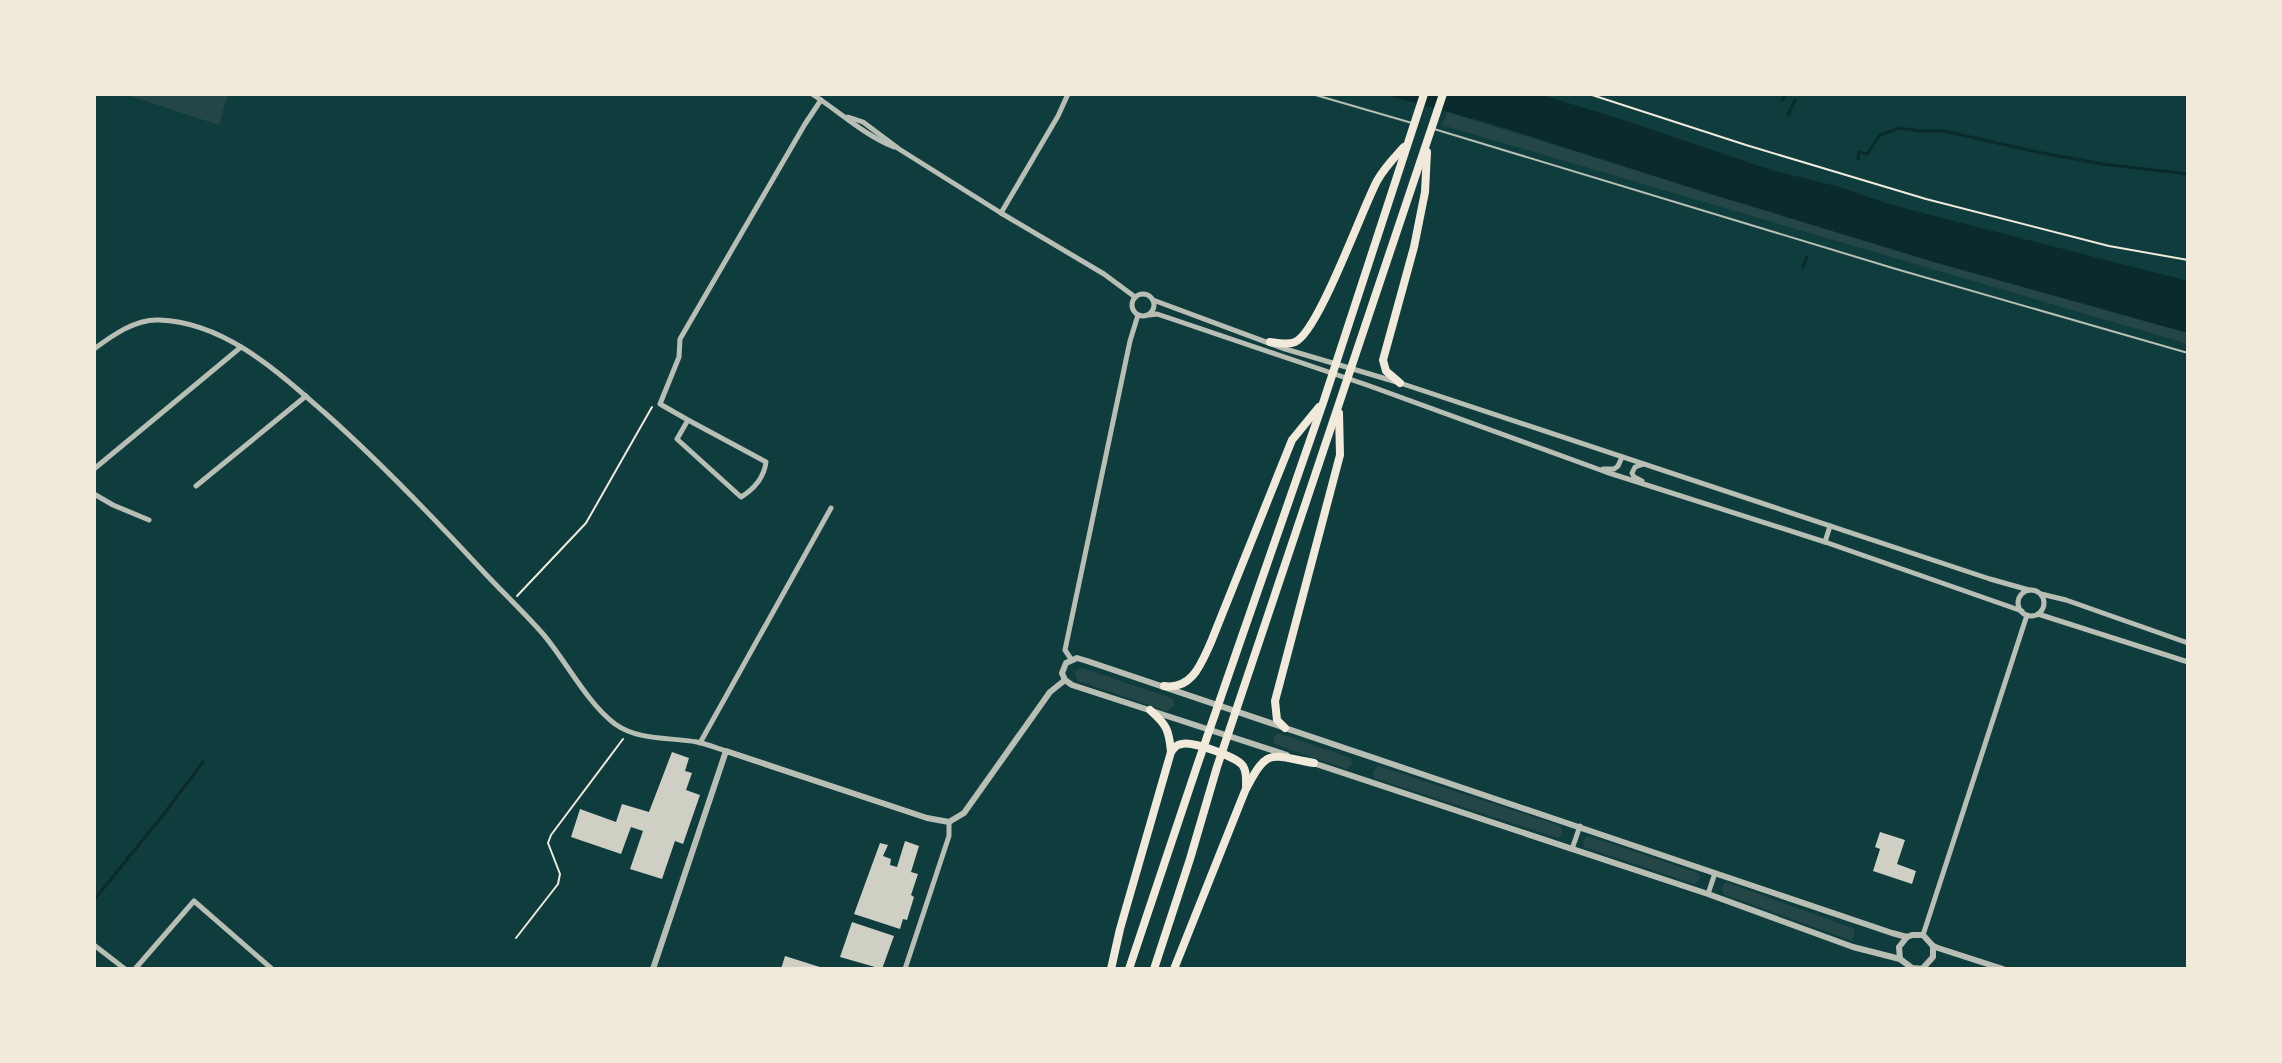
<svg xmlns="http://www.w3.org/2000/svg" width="2282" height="1063" font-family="'Titillium Web',sans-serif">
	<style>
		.green { fill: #244646 }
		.water { fill: #0a2a2b }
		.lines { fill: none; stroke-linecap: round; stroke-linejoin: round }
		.stream { stroke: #0a2a2b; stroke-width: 3 }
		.building { fill: #cfcfc3 }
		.path { stroke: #f1e9da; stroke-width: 2 }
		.service { stroke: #b8beb3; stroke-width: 2 }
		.minor { stroke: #b8beb3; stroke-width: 5 }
		.tertiary { stroke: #b8beb3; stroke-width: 6 }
		.trunk { stroke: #f1e9da; stroke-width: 8 }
	</style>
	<rect width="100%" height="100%" fill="#0f3d3e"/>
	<g class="green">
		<path d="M124,94H228L219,125Z"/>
		<path d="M1447,112L1934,262L2188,333V344L1442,125Z"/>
		<path d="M1082,668L1171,698L1174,701V706L1167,711L1078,681L1075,673L1078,669Z"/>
		<path d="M1278,733L1351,758L1352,764L1347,769L1274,744L1273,738Z"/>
		<path d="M1378,766L1561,826L1563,833L1558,838L1374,778L1373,771Z"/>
		<path d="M1588,836L1698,873L1700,879L1695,884L1584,847L1583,840Z"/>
		<path d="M1726,882L1855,929L1852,941L1723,894L1722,887Z"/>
	</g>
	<path class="water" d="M1382,94H1539L1623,120L1771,170L1836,186L1889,204L1946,219L2188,281V333L1934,262L1701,191L1492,124Z"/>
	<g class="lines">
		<g class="stream">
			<path d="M1782,100L1786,94"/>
			<path d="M1788,115L1795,100"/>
			<path d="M1858,159L1859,152L1867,154L1880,135L1900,128L1919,131H1944L2037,152L2102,164L2188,174"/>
			<path d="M1803,267L1807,257"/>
			<path d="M94,900L163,815L203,762"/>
		</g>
	</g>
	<g class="building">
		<path d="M672,752L689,758L685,771L692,773L686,790L700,795L683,844L675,841L662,879L630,869L643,831L631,827L621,854L571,837L580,809L616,822L622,804L649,812Z"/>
		<path d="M1880,832L1905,840L1897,864L1916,871L1912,884L1873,871L1880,849L1875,847Z"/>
		<path d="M905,841L919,846L911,872L918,874L911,895L914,897L907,920L903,919L900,929L854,914L880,843L888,845L883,856L891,859L890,865L897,867Z"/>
		<path d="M852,922L894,936L882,969L840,957Z"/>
		<path d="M785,956L823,968V969H781Z"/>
	</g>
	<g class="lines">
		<g class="path">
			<path d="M1589,94L1746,145L1926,199L2109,246L2188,260"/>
			<path d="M517,596L586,523L652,407"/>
			<path d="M516,938L558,884L560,874L548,843L551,835L623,739"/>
		</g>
		<g class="service">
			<path d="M1312,94L1412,123"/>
			<path d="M1434,129L1896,269L2188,353"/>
		</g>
		<g class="minor">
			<path d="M812,94C840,112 864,135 894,147"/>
			<path d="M848,117L863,122L899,149L1001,213L1104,274L1135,297"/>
			<path d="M1001,213L1058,116L1068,94"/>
			<circle cx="1143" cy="305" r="11"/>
			<path d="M1153,300L1282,348L1400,383L1990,579L2029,590"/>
			<path d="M1149,315L1157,314L1172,319L1367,385L1606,472L1825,542L2022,611"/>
			<path d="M94,349C113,335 135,319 159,320C225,322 279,373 325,413C380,462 430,514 480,568C500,590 523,611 543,634C566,661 587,703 615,724C639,741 669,737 697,742C707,744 716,748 726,751"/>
			<path d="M688,420L766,462C764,477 754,489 741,497L677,439L688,420L660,404L679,357L680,339L805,124L821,100"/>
			<path d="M94,469L241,347"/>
			<path d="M1603,469H1614L1618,466L1622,457"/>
			<path d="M1642,481L1634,477L1632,473L1635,467L1644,464"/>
			<path d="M196,486L306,396"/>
			<path d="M94,494L113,505L149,520"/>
			<path d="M1825,542L1830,526"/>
			<circle cx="2031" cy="603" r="13"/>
			<path d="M2041,594L2066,600L2188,643"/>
			<path d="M2038,614L2188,662"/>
			<path d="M1071,659L1065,650L1130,341L1138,315"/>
			<path d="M700,743L831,508"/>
			<path d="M1572,849L1580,826"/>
			<path d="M1708,894L1715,873"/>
			<path d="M1923,935L2027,615"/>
			<path d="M94,945L125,969"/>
			<path d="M135,969L194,901L272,969"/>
			<path d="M905,969L949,836V822"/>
		</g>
		<g class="tertiary">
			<path d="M1287,755L1072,685L1065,680L1062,673L1066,663L1077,658L1087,661L1892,933L1907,937L1912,935H1923L1933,946L1938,948L2003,969"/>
			<path d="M1313,763L1708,894L1853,947L1900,959L1912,968L1925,969"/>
			<path d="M1900,959L1899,947L1907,937"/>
			<path d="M1923,968L1933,957V946"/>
			<path d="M653,969L726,751L927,818L949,822L964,813L1050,692L1065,680"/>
		</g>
		<g class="trunk">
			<path d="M1270,342C1277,343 1289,345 1295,342C1318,333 1362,209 1377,181C1384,168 1394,158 1404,147"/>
			<path d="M1400,383L1386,371L1383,360L1414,247L1425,192L1427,152"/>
			<path d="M1164,686C1192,690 1201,664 1211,642L1292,440L1319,407"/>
			<path d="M1285,728L1277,720L1275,701L1340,455L1339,413"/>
			<path d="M1171,752C1175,747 1176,745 1182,744C1192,741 1238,757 1243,766C1247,772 1246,779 1246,786"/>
			<path d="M1111,969L1120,929L1171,752C1169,730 1167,725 1150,710"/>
			<path d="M1129,969L1198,763L1324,400L1424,94"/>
			<path d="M1154,969L1190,859L1217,767L1443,94"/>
			<path d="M1174,969L1245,791C1268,747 1268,755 1314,763"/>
		</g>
	</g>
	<rect width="2282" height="1063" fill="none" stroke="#f1e9da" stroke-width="192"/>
</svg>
